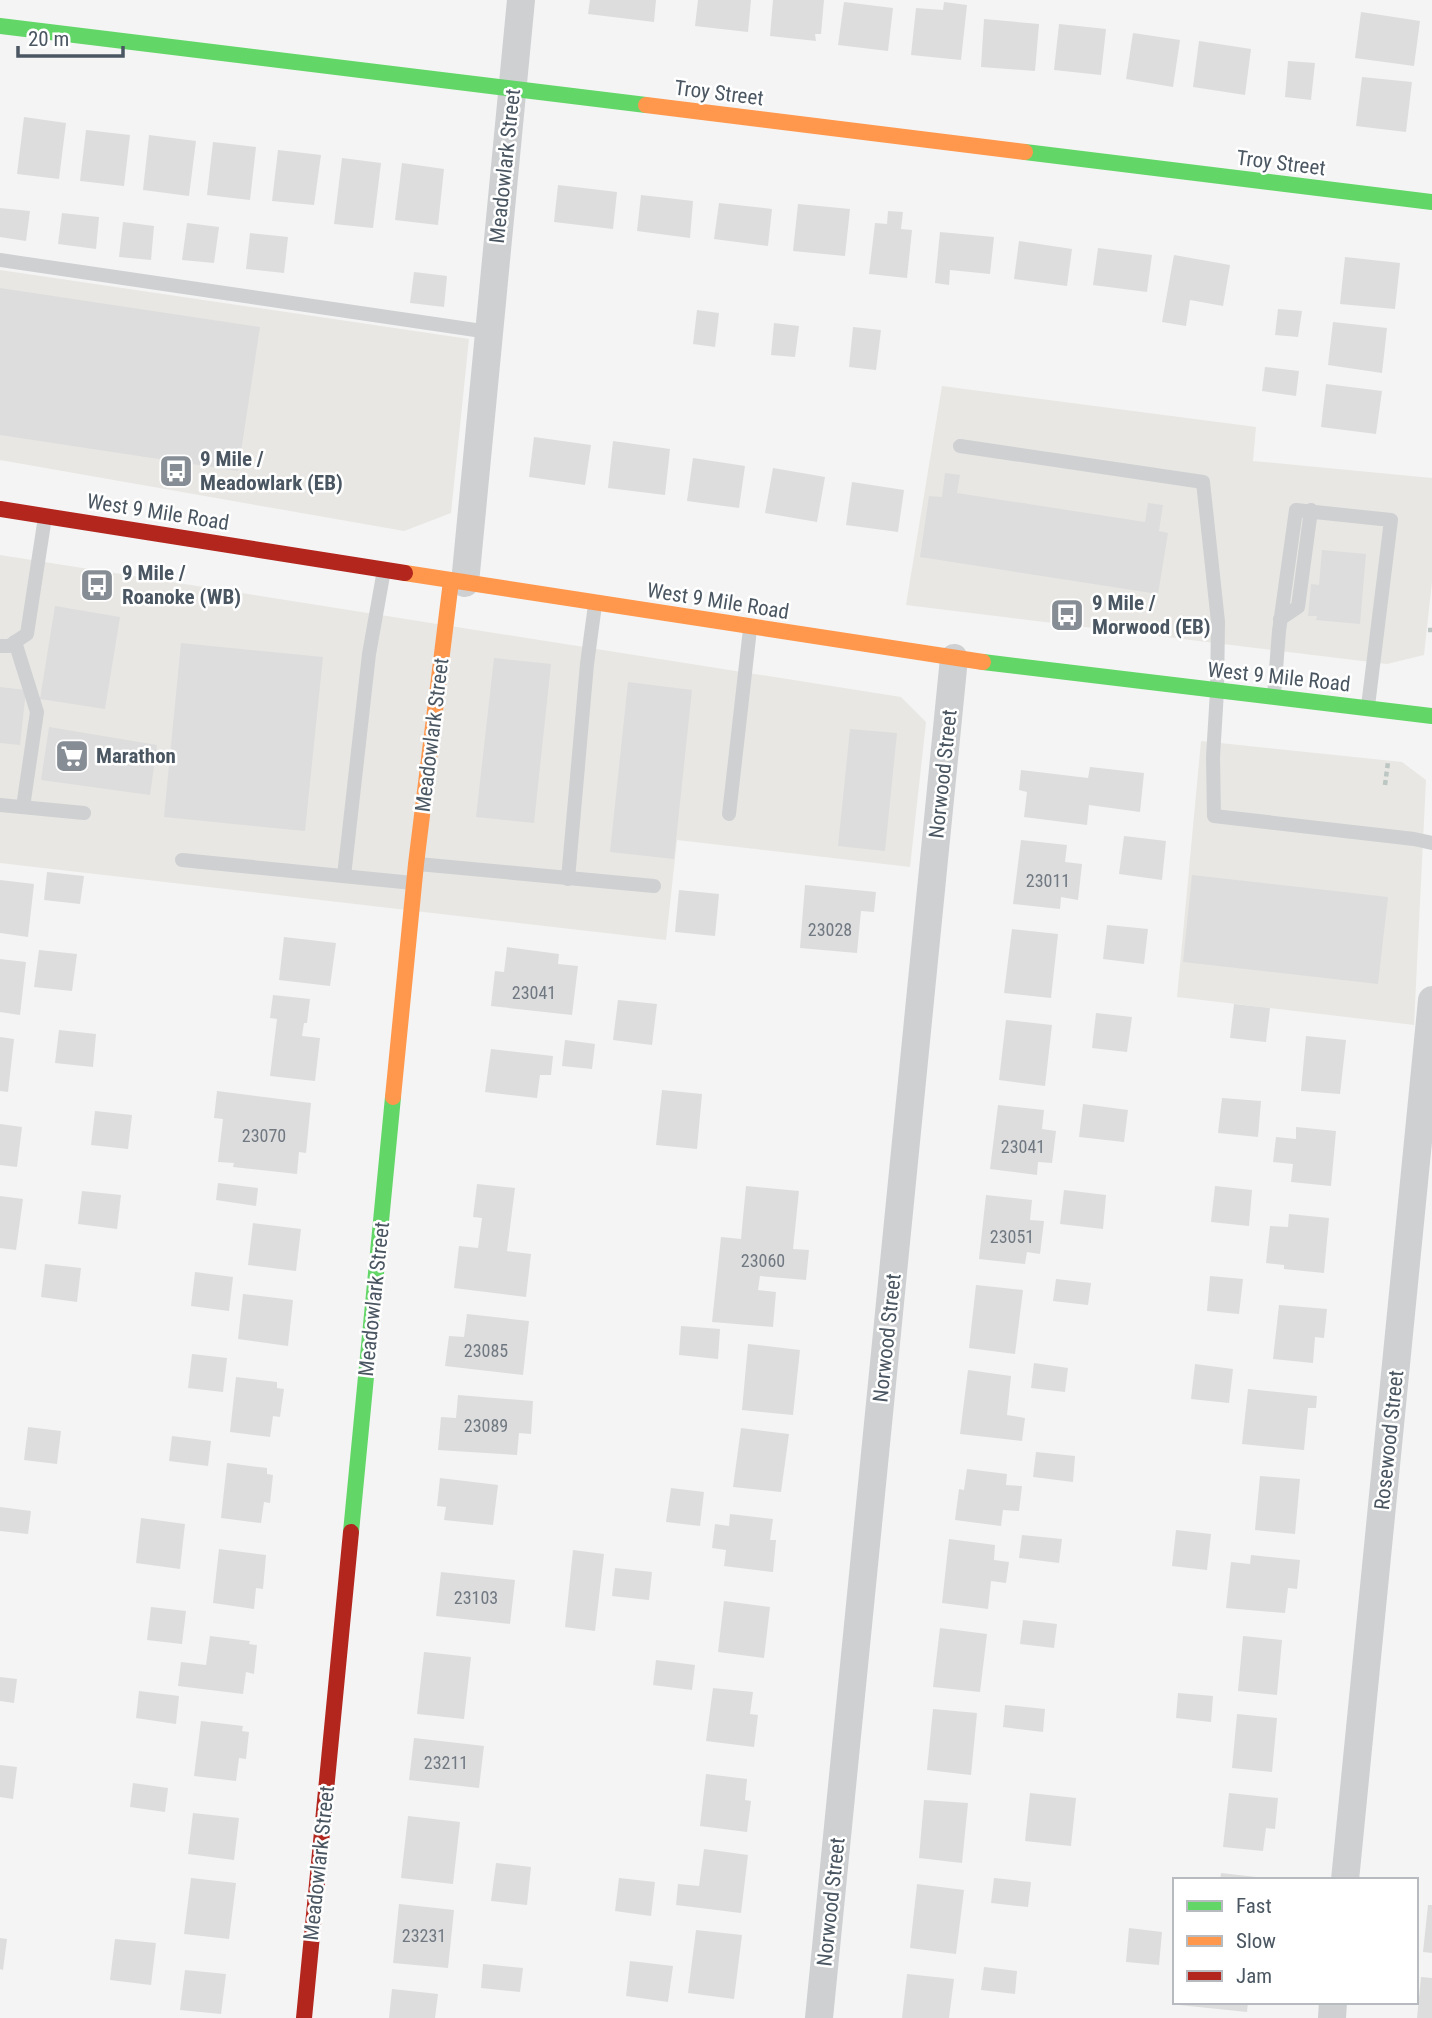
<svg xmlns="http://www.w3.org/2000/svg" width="1432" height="2018" font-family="'Roboto Condensed',sans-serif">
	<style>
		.commercial { fill: #e8e7e3 }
		.building { fill: #ddddde }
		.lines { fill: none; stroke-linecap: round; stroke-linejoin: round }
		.path { stroke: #bcc7c4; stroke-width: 4.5; stroke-dasharray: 5 3.5; stroke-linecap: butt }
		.lane { stroke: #ced0d2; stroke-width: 14 }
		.street { stroke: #ced0d2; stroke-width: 28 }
		.fast { stroke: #63d668; stroke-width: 16 }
		.slow { stroke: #ff974d; stroke-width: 16 }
		.jam { stroke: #b3261e; stroke-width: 16 }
		.labels { text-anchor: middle; stroke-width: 5; stroke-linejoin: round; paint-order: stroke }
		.number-label { font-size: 18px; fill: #707881 }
		.street-label { font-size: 21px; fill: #4a5661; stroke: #fff }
		.poi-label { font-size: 21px; font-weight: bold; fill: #4a5661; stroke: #fff; text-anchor: start }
	</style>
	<rect width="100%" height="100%" fill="#f4f4f4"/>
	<g class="commercial">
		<path d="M0,270L469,339L451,513L404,531L0,460Z"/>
		<path d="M942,386L1256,427L1253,461L1432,478V582L1424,655L1387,664L906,605Z"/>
		<path d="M0,555L901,697L926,722L910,867L677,840L666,940L0,863Z"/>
		<path d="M1201,741L1402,762L1426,780L1414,1025L1177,997Z"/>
	</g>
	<g class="building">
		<path d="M590,0H656L654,22L588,14Z"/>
		<path d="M698,0H751L748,32L695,26Z"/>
		<path d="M773,0H824L821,34H815L816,41L770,36Z"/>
		<path d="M844,2L893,8L888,51L838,45Z"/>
		<path d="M944,2L967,5L961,60L911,55L916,8L943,10Z"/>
		<path d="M1361,12L1420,21L1414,66L1355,58Z"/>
		<path d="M984,19L1039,24L1035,71L981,67Z"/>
		<path d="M1059,24L1106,29L1101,75L1054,70Z"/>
		<path d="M1133,33L1180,40L1173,87L1126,79Z"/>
		<path d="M1199,41L1251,49L1245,95L1193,87Z"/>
		<path d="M1288,61L1315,63L1311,100L1285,97Z"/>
		<path d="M1362,77L1412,82L1406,132L1356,126Z"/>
		<path d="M24,117L66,123L59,179L17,174Z"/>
		<path d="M86,130L130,135L124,186L80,181Z"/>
		<path d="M149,135L196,141L189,196L143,190Z"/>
		<path d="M213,142L256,147L250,200L207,195Z"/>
		<path d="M278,150L321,155L314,205L272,201Z"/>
		<path d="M342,158L381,163L373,228L334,224Z"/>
		<path d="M402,163L444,169L438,225L395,220Z"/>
		<path d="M558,185L617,192L613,229L554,222Z"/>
		<path d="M641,195L693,201L690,238L637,231Z"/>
		<path d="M719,203L772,209L768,246L714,239Z"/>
		<path d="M798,204L850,209L845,256L793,251Z"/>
		<path d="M0,208L30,211L26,241L0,237Z"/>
		<path d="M888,211L903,212L901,229L912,230L907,278L869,274L875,223L887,224Z"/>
		<path d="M62,213L99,217L96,249L58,244Z"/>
		<path d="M123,222L154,226L151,260L119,257Z"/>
		<path d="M187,223L219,227L214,263L182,260Z"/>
		<path d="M940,232L994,237L990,274L950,270L949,285L935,283Z"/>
		<path d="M250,233L288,237L284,273L246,269Z"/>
		<path d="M1019,241L1072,249L1067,286L1014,279Z"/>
		<path d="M1098,248L1152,255L1147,292L1093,285Z"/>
		<path d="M1174,255L1230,265L1223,306L1190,300L1186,326L1162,322Z"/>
		<path d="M1345,257L1400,263L1395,309L1340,304Z"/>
		<path d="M414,272L447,276L444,307L410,303Z"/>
		<path d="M0,288L260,327L238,471L0,435Z"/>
		<path d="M1278,309L1302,311L1298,337L1275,335Z"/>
		<path d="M697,310L719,313L715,347L693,344Z"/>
		<path d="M1333,322L1387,328L1382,373L1328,365Z"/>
		<path d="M774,323L799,326L795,357L771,355Z"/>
		<path d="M853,327L881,330L876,370L849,367Z"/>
		<path d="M1265,367L1299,371L1296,396L1262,391Z"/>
		<path d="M1326,384L1382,391L1376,434L1321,427Z"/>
		<path d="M534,437L591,445L585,485L529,477Z"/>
		<path d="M613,441L670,449L665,495L608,488Z"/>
		<path d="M693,458L745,466L739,508L687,501Z"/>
		<path d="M773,468L825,477L817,522L765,513Z"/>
		<path d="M945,473L960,475L957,493L1145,522L1148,503L1163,505L1159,531L1168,533L1158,594L920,557L929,496L942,497Z"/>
		<path d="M852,482L904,490L898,532L846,525Z"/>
		<path d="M1322,550L1366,554L1360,624L1316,620L1317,616H1308L1311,584L1319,585Z"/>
		<path d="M55,606L120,617L105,709L40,699Z"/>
		<path d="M181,643L323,657L305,831L164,817Z"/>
		<path d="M494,658L551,664L534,823L476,817Z"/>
		<path d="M628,682L692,690L674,859L610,852Z"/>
		<path d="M0,687L26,690L20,745L0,743Z"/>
		<path d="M49,727L157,745L150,795L41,780Z"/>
		<path d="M850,729L897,733L885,851L838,846Z"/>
		<path d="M1090,767L1144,773L1140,812L1089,805L1087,825L1024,817L1027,792L1019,790L1021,770L1088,778Z"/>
		<path d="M1124,836L1166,841L1162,880L1119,874Z"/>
		<path d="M1021,840L1067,845L1065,862L1082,864L1078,900L1061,897L1060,909L1013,904Z"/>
		<path d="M47,872L84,876L80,904L44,900Z"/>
		<path d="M1192,875L1388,897L1378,984L1183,962Z"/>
		<path d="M0,880L34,884L28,937L0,933Z"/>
		<path d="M805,885L876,892L874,912L861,911L857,953L800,948Z"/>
		<path d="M679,890L719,894L715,936L675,932Z"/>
		<path d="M1107,925L1148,929L1144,964L1103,959Z"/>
		<path d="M1012,929L1058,934L1051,998L1004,993Z"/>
		<path d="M284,937L336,943L330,986L279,980Z"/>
		<path d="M507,947L559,954L558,964L578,966L572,1015L491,1006L495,971L504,972Z"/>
		<path d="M39,950L77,954L72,991L34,987Z"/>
		<path d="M0,959L26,962L20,1015L0,1012Z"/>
		<path d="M273,995L310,999L307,1023H304L302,1036L320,1038L315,1081L270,1076L277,1019L270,1018Z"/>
		<path d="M618,1000L657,1004L652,1045L613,1040Z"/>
		<path d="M1234,1004L1270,1008L1266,1042L1230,1038Z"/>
		<path d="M1096,1013L1132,1017L1127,1052L1092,1048Z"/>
		<path d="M1006,1020L1052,1025L1045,1086L999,1080Z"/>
		<path d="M59,1030L96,1034L93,1067L55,1063Z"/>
		<path d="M1306,1036L1346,1040L1340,1094L1301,1091Z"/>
		<path d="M0,1037L14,1039L8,1092L0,1091Z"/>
		<path d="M565,1040L595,1044L592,1069L562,1066Z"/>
		<path d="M491,1049L553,1056L551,1075H540L537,1098L485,1092Z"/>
		<path d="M662,1090L702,1094L697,1149L656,1145Z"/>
		<path d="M217,1091L311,1103L306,1153L299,1152L297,1174L233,1167L234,1163L218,1162L223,1119L214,1118Z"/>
		<path d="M1222,1098L1261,1101L1258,1137L1218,1133Z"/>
		<path d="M1083,1104L1128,1110L1124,1142L1079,1137Z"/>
		<path d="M998,1105L1044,1110L1042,1129L1056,1131L1052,1163L1038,1162L1037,1175L990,1169Z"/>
		<path d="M95,1111L132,1115L128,1149L91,1145Z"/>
		<path d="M0,1124L22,1127L17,1167L0,1165Z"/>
		<path d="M1296,1127L1336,1131L1331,1186L1291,1182L1293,1164L1273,1162L1276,1137L1296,1139Z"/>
		<path d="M218,1183L258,1188L256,1206L216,1200Z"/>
		<path d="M477,1184L515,1188L507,1251L531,1254L526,1297L454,1288L459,1246L478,1248L482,1218L473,1217Z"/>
		<path d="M746,1186L799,1191L793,1249L809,1250L806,1280L760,1276L758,1290L776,1292L773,1327L712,1322L721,1237L741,1239Z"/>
		<path d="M1215,1186L1252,1190L1249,1226L1211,1222Z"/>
		<path d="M1064,1190L1106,1195L1103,1229L1060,1224Z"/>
		<path d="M82,1191L121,1195L117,1229L78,1224Z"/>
		<path d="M986,1195L1032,1200L1030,1220L1044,1221L1040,1254L1027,1252L1025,1264L979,1259Z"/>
		<path d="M0,1196L23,1199L16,1250L0,1248Z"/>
		<path d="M1289,1214L1329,1218L1324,1273L1284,1269V1265L1266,1263L1270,1226L1288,1227Z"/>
		<path d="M253,1223L301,1229L296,1271L248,1265Z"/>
		<path d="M45,1264L81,1268L77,1302L41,1297Z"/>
		<path d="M195,1272L233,1277L229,1311L191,1306Z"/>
		<path d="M1210,1276L1243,1279L1239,1314L1207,1311Z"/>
		<path d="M1056,1279L1091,1283L1088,1305L1053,1301Z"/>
		<path d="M976,1285L1023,1290L1015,1354L969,1348Z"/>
		<path d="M243,1294L293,1300L288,1346L238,1339Z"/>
		<path d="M1279,1305L1327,1309L1324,1338L1315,1337L1313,1363L1273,1359Z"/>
		<path d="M467,1314L529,1321L523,1375L445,1366L449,1336L464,1337Z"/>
		<path d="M681,1326L720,1329L718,1359L679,1355Z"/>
		<path d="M748,1344L800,1350L793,1415L742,1410Z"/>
		<path d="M192,1354L227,1358L223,1392L188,1388Z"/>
		<path d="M1034,1363L1068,1368L1065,1392L1031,1388Z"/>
		<path d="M1195,1364L1233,1369L1229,1403L1191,1399Z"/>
		<path d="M968,1370L1011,1376L1007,1415L1025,1418L1022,1441L960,1434Z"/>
		<path d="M236,1377L277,1382V1388L284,1389L280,1417L273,1416L270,1437L230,1432Z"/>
		<path d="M1248,1389L1317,1396L1316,1408H1308L1304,1450L1242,1444Z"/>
		<path d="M458,1395L533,1401L531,1434L519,1433L517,1455L438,1450L441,1417L456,1418Z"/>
		<path d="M28,1427L61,1431L57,1464L24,1460Z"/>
		<path d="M741,1428L789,1434L781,1492L733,1487Z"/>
		<path d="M172,1436L211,1441L208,1466L169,1461Z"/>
		<path d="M1036,1452L1075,1456L1073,1482L1033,1477Z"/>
		<path d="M227,1463L267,1468V1474L273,1475L270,1503L264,1502L261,1523L221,1518Z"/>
		<path d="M967,1469L1007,1474L1006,1485L1022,1486L1019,1511L1003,1510L1001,1526L955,1520L959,1489L964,1490Z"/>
		<path d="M1260,1476L1300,1479L1295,1534L1255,1530Z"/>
		<path d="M440,1478L498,1485L493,1525L444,1520L446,1507L437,1506Z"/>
		<path d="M671,1488L704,1492L700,1526L666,1522Z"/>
		<path d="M0,1507L31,1511L28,1534L0,1531Z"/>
		<path d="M730,1514L773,1519L770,1540H776L773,1572L724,1566L726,1550L712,1548L715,1524L729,1526Z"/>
		<path d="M141,1518L185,1524L180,1569L136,1563Z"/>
		<path d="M1176,1530L1211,1534L1207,1570L1172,1566Z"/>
		<path d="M1022,1535L1062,1539L1059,1563L1019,1558Z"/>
		<path d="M949,1539L995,1545L994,1560L1009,1562L1006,1583L991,1581L988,1609L942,1603Z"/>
		<path d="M219,1549L266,1555L263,1589L256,1588L254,1609L213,1603Z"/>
		<path d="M573,1550L604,1554L595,1631L565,1627Z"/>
		<path d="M1251,1555L1300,1560L1297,1589L1288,1588L1285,1613L1226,1608L1231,1562L1250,1564Z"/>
		<path d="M615,1568L652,1572L649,1600L612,1596Z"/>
		<path d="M441,1572L515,1580L510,1624L436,1616Z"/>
		<path d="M724,1601L770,1607L764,1658L718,1652Z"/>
		<path d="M151,1607L186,1611L182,1644L147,1640Z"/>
		<path d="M1023,1620L1057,1624L1054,1648L1020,1644Z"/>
		<path d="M940,1628L987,1634L980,1692L933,1687Z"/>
		<path d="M210,1636L250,1641L249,1644L257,1645L254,1674L246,1672L243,1694L178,1686L181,1662L206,1665Z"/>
		<path d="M1243,1636L1282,1640L1277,1695L1238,1691Z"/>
		<path d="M424,1652L471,1657L464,1719L417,1714Z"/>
		<path d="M656,1660L695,1665L692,1690L653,1685Z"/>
		<path d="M0,1677L17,1679L14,1703L0,1701Z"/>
		<path d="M713,1688L753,1692L750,1714L758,1715L754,1747L706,1741Z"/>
		<path d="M139,1691L179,1696L176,1724L136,1718Z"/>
		<path d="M1178,1693L1213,1696L1211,1722L1176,1718Z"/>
		<path d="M1005,1705L1045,1709L1043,1732L1003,1727Z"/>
		<path d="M933,1709L977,1713L971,1775L927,1770Z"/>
		<path d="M1237,1714L1277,1718L1272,1772L1232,1768Z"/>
		<path d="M201,1721L243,1726L242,1731L249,1732L246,1759L239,1758L236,1781L194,1776Z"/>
		<path d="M414,1738L484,1746L479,1788L409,1780Z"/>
		<path d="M0,1765L17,1767L13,1799L0,1797Z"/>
		<path d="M706,1774L747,1779L745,1800L751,1801L747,1832L700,1826Z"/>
		<path d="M133,1783L168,1788L165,1812L130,1807Z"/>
		<path d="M1030,1793L1076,1798L1071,1846L1025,1841Z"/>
		<path d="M1229,1793L1278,1798L1275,1829L1266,1828L1263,1851L1223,1847Z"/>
		<path d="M924,1800L968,1803L962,1863L919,1858Z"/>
		<path d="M193,1813L239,1818L234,1860L188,1854Z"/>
		<path d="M408,1816L460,1822L453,1884L401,1878Z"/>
		<path d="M704,1849L748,1855L741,1913L676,1905L678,1884L699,1886Z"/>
		<path d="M496,1863L531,1867L527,1905L491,1901Z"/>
		<path d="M1221,1873L1265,1878V1880H1220Z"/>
		<path d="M191,1878L236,1883L229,1939L184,1934Z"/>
		<path d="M619,1878L655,1882L651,1916L615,1911Z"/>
		<path d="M994,1878L1031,1882L1028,1907L991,1903Z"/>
		<path d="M917,1884L964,1890L956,1954L910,1948Z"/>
		<path d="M399,1904L454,1910L448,1968L393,1963Z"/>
		<path d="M1428,1905H1432V1953L1423,1952Z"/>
		<path d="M1129,1928L1162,1932L1159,1965L1126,1962Z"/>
		<path d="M696,1930L742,1935L734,1999L688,1993Z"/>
		<path d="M0,1938L7,1939L3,1970L0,1969Z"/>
		<path d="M115,1939L156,1943L151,1985L110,1980Z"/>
		<path d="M630,1961L673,1966L668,2002L626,1996Z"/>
		<path d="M483,1964L523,1968L520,1992L481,1988Z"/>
		<path d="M984,1967L1017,1971L1015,1994L981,1990Z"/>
		<path d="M185,1970L226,1974L221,2014L180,2010Z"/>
		<path d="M907,1974L954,1979L949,2018H902Z"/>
		<path d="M1421,1977L1432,1978V2018H1417Z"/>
		<path d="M392,1989L438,1994L435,2018H389Z"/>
		<path d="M1180,2002H1248L1247,2012L1179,2005Z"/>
	</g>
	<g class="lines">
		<g class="path">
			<path d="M1428,630H1432"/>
			<path d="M1385,785L1388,762"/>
		</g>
		<g class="lane">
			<path d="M0,260L489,332"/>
			<path d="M960,446L1203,482L1218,622L1217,691L1213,757L1214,816L1414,839L1432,843"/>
			<path d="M1280,619L1298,607L1311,510"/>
			<path d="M15,642L37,712L23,807"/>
			<path d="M0,646H9L27,634L45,517"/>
			<path d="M1274,695L1279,631L1296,510L1391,520L1368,706"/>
			<path d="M0,805L84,813"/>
			<path d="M729,814L750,629"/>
			<path d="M182,860L413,883"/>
			<path d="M418,864L654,886"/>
			<path d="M344,876L369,654L384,570"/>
			<path d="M568,879L587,664L595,605"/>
		</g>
		<g class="street">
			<path d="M465,583L521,0"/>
			<path d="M1345,1880L1432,1000"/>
			<path d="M819,2018L954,658"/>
			<path d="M1332,2018L1333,2002"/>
		</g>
		<g class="fast">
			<path d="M0,26L646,105"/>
			<path d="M1025,152L1432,202"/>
			<path d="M983,662L1432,716"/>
			<path d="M351,1532L393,1097"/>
		</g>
		<g class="slow">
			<path d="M646,105L1025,152"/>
			<path d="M405,573L983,662"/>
			<path d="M393,1097L416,864L451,581"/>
		</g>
		<g class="jam">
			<path d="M0,509L405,573"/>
			<path d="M304,2018L351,1532"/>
		</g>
	</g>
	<defs>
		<g id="bus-square" transform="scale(1.75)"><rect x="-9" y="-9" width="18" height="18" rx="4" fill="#868d94" stroke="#fff"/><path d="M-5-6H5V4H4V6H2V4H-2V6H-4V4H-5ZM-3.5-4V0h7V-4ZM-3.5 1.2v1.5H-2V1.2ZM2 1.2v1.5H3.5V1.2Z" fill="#fff"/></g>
		<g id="supermarket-square" transform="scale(1.75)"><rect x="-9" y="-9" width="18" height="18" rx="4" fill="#868d94" stroke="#fff"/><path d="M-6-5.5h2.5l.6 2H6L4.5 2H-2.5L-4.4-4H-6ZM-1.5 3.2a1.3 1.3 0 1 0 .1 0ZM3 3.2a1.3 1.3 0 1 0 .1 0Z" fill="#fff"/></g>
	</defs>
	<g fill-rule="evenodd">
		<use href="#bus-square" x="176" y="471"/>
		<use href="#bus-square" x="97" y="585"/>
		<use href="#bus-square" x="1067" y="615"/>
		<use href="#supermarket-square" x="72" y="756"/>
	</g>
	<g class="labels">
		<g class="number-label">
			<text x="1048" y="887">23011</text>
			<text x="830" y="936">23028</text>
			<text x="534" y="999">23041</text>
			<text x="264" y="1142">23070</text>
			<text x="1023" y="1153">23041</text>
			<text x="1012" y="1243">23051</text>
			<text x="763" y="1267">23060</text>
			<text x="486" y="1357">23085</text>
			<text x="486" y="1432">23089</text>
			<text x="476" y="1604">23103</text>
			<text x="446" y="1769">23211</text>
			<text x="424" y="1942">23231</text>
		</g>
		<g class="street-label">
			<text transform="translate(719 93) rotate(7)" y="7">Troy Street</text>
			<text transform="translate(1281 163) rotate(7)" y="7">Troy Street</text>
			<text transform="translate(505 166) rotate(-84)" y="7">Meadowlark Street</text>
			<text transform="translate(158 512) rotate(9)" y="7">West 9 Mile Road</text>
			<text transform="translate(718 601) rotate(9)" y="7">West 9 Mile Road</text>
			<text transform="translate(1279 677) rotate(6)" y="7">West 9 Mile Road</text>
			<text transform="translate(432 735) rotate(-83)" y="7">Meadowlark Street</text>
			<text transform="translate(943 774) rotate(-84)" y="7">Norwood Street</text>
			<text transform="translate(374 1299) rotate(-84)" y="7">Meadowlark Street</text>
			<text transform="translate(887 1338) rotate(-84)" y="7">Norwood Street</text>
			<text transform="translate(1389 1440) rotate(-84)" y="7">Rosewood Street</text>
			<text transform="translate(319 1863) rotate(-84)" y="7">Meadowlark Street</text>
			<text transform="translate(831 1902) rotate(-84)" y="7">Norwood Street</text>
		</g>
		<g class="poi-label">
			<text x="200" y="466">9 Mile /<tspan x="200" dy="24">Meadowlark (EB)</tspan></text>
			<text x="122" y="580">9 Mile /<tspan x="122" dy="24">Roanoke (WB)</tspan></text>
			<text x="1092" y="610">9 Mile /<tspan x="1092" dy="24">Morwood (EB)</tspan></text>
			<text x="96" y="763">Marathon</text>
		</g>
	</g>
	<rect x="1173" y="1878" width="245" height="126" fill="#ffffff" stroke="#b7bbc0" stroke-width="2"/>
	<rect x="1187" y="1901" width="35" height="10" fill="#63d668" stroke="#b7bbc0" stroke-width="2"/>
	<text x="1236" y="1913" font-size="21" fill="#4a5661">Fast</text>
	<rect x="1187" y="1936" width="35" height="10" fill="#ff974d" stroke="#b7bbc0" stroke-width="2"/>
	<text x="1236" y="1948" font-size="21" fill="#4a5661">Slow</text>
	<rect x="1187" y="1971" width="35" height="10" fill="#b3261e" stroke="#b7bbc0" stroke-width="2"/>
	<text x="1236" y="1983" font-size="21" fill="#4a5661">Jam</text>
	<path d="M18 46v10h105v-10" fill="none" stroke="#4a5661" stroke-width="3.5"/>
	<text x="28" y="46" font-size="21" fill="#4a5661" stroke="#ffffff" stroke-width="5" paint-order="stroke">20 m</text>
</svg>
